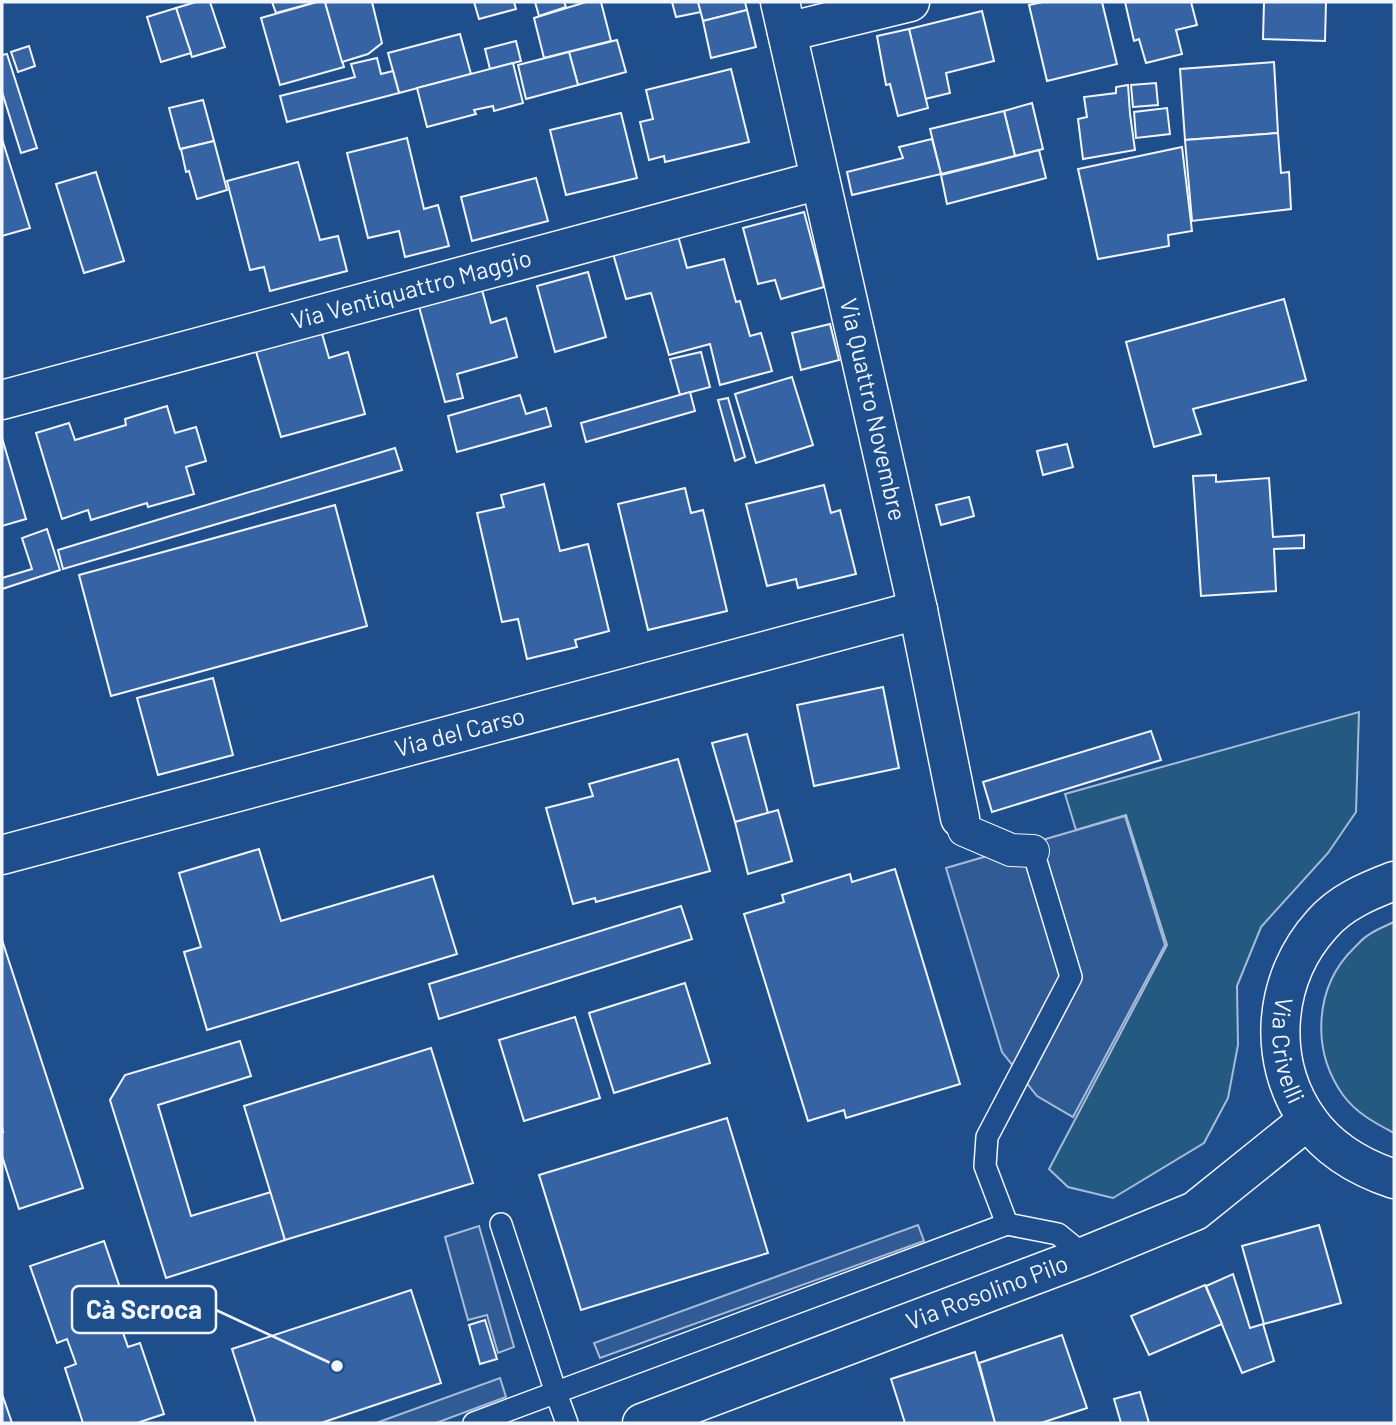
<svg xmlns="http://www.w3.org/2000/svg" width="1396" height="1425" font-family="Barlow,sans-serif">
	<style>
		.green { fill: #245a82; stroke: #a8bbd7; stroke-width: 2 }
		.parking { fill: #305b95; stroke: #a8bbd7; stroke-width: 2 }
		.building { fill: #3563a3; stroke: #f2f6ff; stroke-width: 2 }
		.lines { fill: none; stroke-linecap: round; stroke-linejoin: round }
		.service-casing { stroke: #f2f6ff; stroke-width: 24 }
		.pedestrian-casing { stroke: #f2f6ff; stroke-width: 34 }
		.minor-casing { stroke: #f2f6ff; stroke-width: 41 }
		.tertiary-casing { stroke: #f2f6ff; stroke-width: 41 }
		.service { stroke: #1f4e8c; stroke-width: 21 }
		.pedestrian { stroke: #1f4e8c; stroke-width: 32 }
		.minor { stroke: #1f4e8c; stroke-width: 38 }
		.tertiary { stroke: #1f4e8c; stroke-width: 38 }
		.labels { text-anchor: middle; stroke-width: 5; stroke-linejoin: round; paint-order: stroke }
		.street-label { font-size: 24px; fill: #f2f6ff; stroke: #1f4e8c }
		.leader { fill: none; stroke: #f2f6ff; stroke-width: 2.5 }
		.callout-dot { fill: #f2f6ff; stroke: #1f4e8c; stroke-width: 2.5 }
		.callout { fill: #1f4e8c; stroke: #f2f6ff; stroke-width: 2.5 }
		.callout-label { font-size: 26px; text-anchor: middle; font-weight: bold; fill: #f2f6ff }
	</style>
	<rect width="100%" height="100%" fill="#1f4e8c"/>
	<g class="green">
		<path d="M1359,712L1356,812L1328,853L1261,927L1237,986L1238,1045L1228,1098L1204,1143L1113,1198L1068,1187L1049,1169L1167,945L1126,815L1076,830L1065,794Z"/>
		<path d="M1394,922V1133C1375,1123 1356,1113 1343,1095C1311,1050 1314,987 1354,948C1359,943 1364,937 1370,934C1377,929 1386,926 1394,922Z"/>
	</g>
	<g class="parking">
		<path d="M1125,816L1165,945L1073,1117L1037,1096L1002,1052L946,868Z"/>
		<path d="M918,1225L924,1241L600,1358L594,1343Z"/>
		<path d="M479,1226L514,1347L498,1353L487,1315L468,1320L445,1237Z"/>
		<path d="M500,1378L506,1397L436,1423H376Z"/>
	</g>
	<g class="building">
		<path d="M196,2H210L225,47L192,57L176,8Z"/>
		<path d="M272,2H317L276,13Z"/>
		<path d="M317,2H325L344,67L280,85L261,18Z"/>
		<path d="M325,2H372L382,43L368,54L342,62Z"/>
		<path d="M474,2H514L516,9L479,19Z"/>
		<path d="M535,2H564L566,7L539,16Z"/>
		<path d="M586,2H601L611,41L544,58L534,18Z"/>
		<path d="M672,2H698L701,12L676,17Z"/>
		<path d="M698,2H745L747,10L703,21Z"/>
		<path d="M1043,2H1102L1117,64L1047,81L1029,5Z"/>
		<path d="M1125,2H1191L1197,25L1176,30L1182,54L1146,63L1139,39L1134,41Z"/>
		<path d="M1264,2H1326L1325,41L1263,39Z"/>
		<path d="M176,8L191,53L161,62L147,17Z"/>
		<path d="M747,10L756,47L711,58L703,21Z"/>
		<path d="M982,11L994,61L946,73L950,93L925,99L909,29Z"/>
		<path d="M909,29L928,108L898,116L890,84L886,85L877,36Z"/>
		<path d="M460,34L471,74L399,93L388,53Z"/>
		<path d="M617,40L626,72L578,85L569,52Z"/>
		<path d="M516,41L521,61L490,69L485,49Z"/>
		<path d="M29,46L35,66L18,72L11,52Z"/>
		<path d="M569,52L578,85L526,99L518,65Z"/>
		<path d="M7,54L37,148L21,153L2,92V55Z"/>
		<path d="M377,58L381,74L393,71L399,93L287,122L280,96L355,77L351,64Z"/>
		<path d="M1274,62L1278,133L1185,140L1180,69Z"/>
		<path d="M513,63L523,103L494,111L493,106L474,110L476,114L427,127L417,88Z"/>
		<path d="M731,69L749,142L665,162L664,156L649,160L640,122L653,119L646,90Z"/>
		<path d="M1156,83L1158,105L1133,107L1131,85Z"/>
		<path d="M1128,85L1130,114L1135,150L1083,159L1078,119L1087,117L1084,97L1116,93V87Z"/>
		<path d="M203,100L214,141L180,149L169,108Z"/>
		<path d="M1032,103L1043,149L1015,156L1004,111Z"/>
		<path d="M1167,108L1170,134L1136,138L1134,112Z"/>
		<path d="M1004,111L1015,156L941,174L930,129Z"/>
		<path d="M621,113L637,178L566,195L550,130Z"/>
		<path d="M1278,133L1281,173L1289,172L1291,209L1192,221L1185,140Z"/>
		<path d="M407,138L424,209L438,205L449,246L405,257L399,231L368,238L347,153Z"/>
		<path d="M2,139L30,228L2,236Z"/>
		<path d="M932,139L941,174L852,195L847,172L903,158L899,147Z"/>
		<path d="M214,141L227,190L197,199L189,171L186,172L181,149Z"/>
		<path d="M1182,147L1192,231L1168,235L1169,246L1098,259L1078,169Z"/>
		<path d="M1039,150L1046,178L947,204L941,175Z"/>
		<path d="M298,162L320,240L338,236L347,271L270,291L264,267L250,270L227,181Z"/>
		<path d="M96,172L124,261L84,273L56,184Z"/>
		<path d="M536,178L548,221L472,241L461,197Z"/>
		<path d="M804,212L824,287L781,299L775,280L758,284L743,228Z"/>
		<path d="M677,232L687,268L724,259L736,302L740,301L750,336L761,333L772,371L720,385L710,344L669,355L651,293L626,299L612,250Z"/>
		<path d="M588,272L606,337L555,352L537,286Z"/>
		<path d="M481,286L491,323L506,318L517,357L457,374L463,398L445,402L418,303Z"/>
		<path d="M1284,299L1306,380L1193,409L1201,434L1154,447L1126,342Z"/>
		<path d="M830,324L839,360L801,370L792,333Z"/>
		<path d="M321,330L329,358L348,352L365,414L281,437L255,348Z"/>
		<path d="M701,352L710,387L680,395L670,359Z"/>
		<path d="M792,377L813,445L756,463L735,394Z"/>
		<path d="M690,392L695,411L586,442L581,423Z"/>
		<path d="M520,395L526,414L546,408L551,426L457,452L448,416Z"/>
		<path d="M728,398L745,457L735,461L718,400Z"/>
		<path d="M167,406L175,433L196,427L206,461L186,467L194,494L148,507L147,503L91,520L88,510L62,519L36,433L69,423L75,440L126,425L125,419Z"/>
		<path d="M2,438L26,519L2,526Z"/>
		<path d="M1067,444L1073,467L1043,475L1037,451Z"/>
		<path d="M395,448L402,470L63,569L58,550Z"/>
		<path d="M1216,475V482L1269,478L1273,537L1304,535V548L1274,549L1276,591L1201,596L1193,476Z"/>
		<path d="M544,484L560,551L588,544L609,631L575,640L577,647L527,659L518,619L502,622L477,513L504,507L501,495Z"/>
		<path d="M824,485L831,513L840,510L856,574L798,588L796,579L767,586L746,504Z"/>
		<path d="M685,488L691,513L703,510L727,611L648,630L618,504Z"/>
		<path d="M969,497L974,516L941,525L936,505Z"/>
		<path d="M335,505L367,626L111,696L79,575Z"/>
		<path d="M47,529L60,570L2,589V578L32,569L22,538Z"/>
		<path d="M213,678L233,755L158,775L137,698Z"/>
		<path d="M883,687L899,768L814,786L797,705Z"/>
		<path d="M1151,731L1161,760L992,812L983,782Z"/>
		<path d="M747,734L768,813L735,822L712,743Z"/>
		<path d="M678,759L710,871L596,902L595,898L573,904L546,808L593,796L589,784Z"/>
		<path d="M778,810L792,861L748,874L735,822Z"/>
		<path d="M259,849L281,921L433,876L457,954L207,1030L184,952L201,947L179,873Z"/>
		<path d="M895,869L960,1084L846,1118L844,1110L808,1121L744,914L784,902L782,895L850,874L852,882Z"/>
		<path d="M681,906L692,939L439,1019L429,984Z"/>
		<path d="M2,940L83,1188L19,1209L2,1156V1132H3L2,1127Z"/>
		<path d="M685,983L710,1063L614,1093L589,1013Z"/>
		<path d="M575,1017L600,1098L524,1121L499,1040Z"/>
		<path d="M240,1041L251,1076L158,1105L191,1216L271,1192L285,1240L166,1278L110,1100L125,1075Z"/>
		<path d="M431,1048L473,1183L285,1240L244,1106Z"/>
		<path d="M727,1118L768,1253L581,1310L539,1175Z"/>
		<path d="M1319,1225L1341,1303L1264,1324L1242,1246Z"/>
		<path d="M104,1241L130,1317L119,1321L128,1347L140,1343L164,1414L137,1423H83L65,1368L76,1364L67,1339L57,1343L30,1266Z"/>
		<path d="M1233,1274L1250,1328L1263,1324L1274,1361L1242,1373L1206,1286Z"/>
		<path d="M1205,1285L1222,1324L1149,1355L1131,1316Z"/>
		<path d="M411,1290L441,1383L321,1423H256L232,1349Z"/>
		<path d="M485,1320L497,1359L480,1364L469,1325Z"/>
		<path d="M1062,1335L1087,1408L1041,1423H995L979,1363Z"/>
		<path d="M975,1352L995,1423H905L891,1379Z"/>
		<path d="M1140,1392L1149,1423H1121L1114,1399Z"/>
		<path d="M2,1394L12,1423H2Z"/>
	</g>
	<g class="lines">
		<g class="service-casing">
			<g id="service">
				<path d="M1033,851L1071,977L987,1137L985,1166L1007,1224L1058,1234L1085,1256"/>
				<path d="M501,1224L556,1393L567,1423"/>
				<path d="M474,1423L1007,1224"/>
			</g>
		</g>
		<g class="pedestrian-casing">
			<path id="pedestrian" d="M960,818L964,830L1011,850L1033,851"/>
		</g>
		<g class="minor-casing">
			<g id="minor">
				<path id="s1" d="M780,2L918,610L960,818"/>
				<path d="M787,32L910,2"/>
				<path id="s2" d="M2,400L820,180"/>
				<path id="s3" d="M2,855L918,610"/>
				<path id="s4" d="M642,1423L1085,1256L1195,1211L1308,1120"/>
			</g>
		</g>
		<g class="tertiary-casing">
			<g id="tertiary">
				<path id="s5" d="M1394,881C1368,891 1341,902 1322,924C1273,978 1266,1060 1308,1120C1329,1150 1361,1168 1394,1179"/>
			</g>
		</g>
		<use href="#service" class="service"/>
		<use href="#pedestrian" class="pedestrian"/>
		<use href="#minor" class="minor"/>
		<use href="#tertiary" class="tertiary"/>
	</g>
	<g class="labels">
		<g class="street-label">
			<text dy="8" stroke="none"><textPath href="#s2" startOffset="424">Via Ventiquattro Maggio</textPath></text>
			<text dy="8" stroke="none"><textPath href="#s1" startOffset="418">Via Quattro Novembre</textPath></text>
			<text dy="8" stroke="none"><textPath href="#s3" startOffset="474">Via del Carso</textPath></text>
			<text dy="8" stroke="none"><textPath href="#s5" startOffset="222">Via Crivelli</textPath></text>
			<text dy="8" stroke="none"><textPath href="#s4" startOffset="369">Via Rosolino Pilo</textPath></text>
		</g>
	</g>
	<path class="leader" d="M337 1366L216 1310"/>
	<circle class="callout-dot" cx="337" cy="1366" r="7"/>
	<rect class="callout" x="72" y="1286" width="144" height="47" rx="7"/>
	<g class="callout-label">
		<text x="144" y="1319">Cà Scroca</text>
	</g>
	<rect width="1396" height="1425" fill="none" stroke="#f2f6ff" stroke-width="7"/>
</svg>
